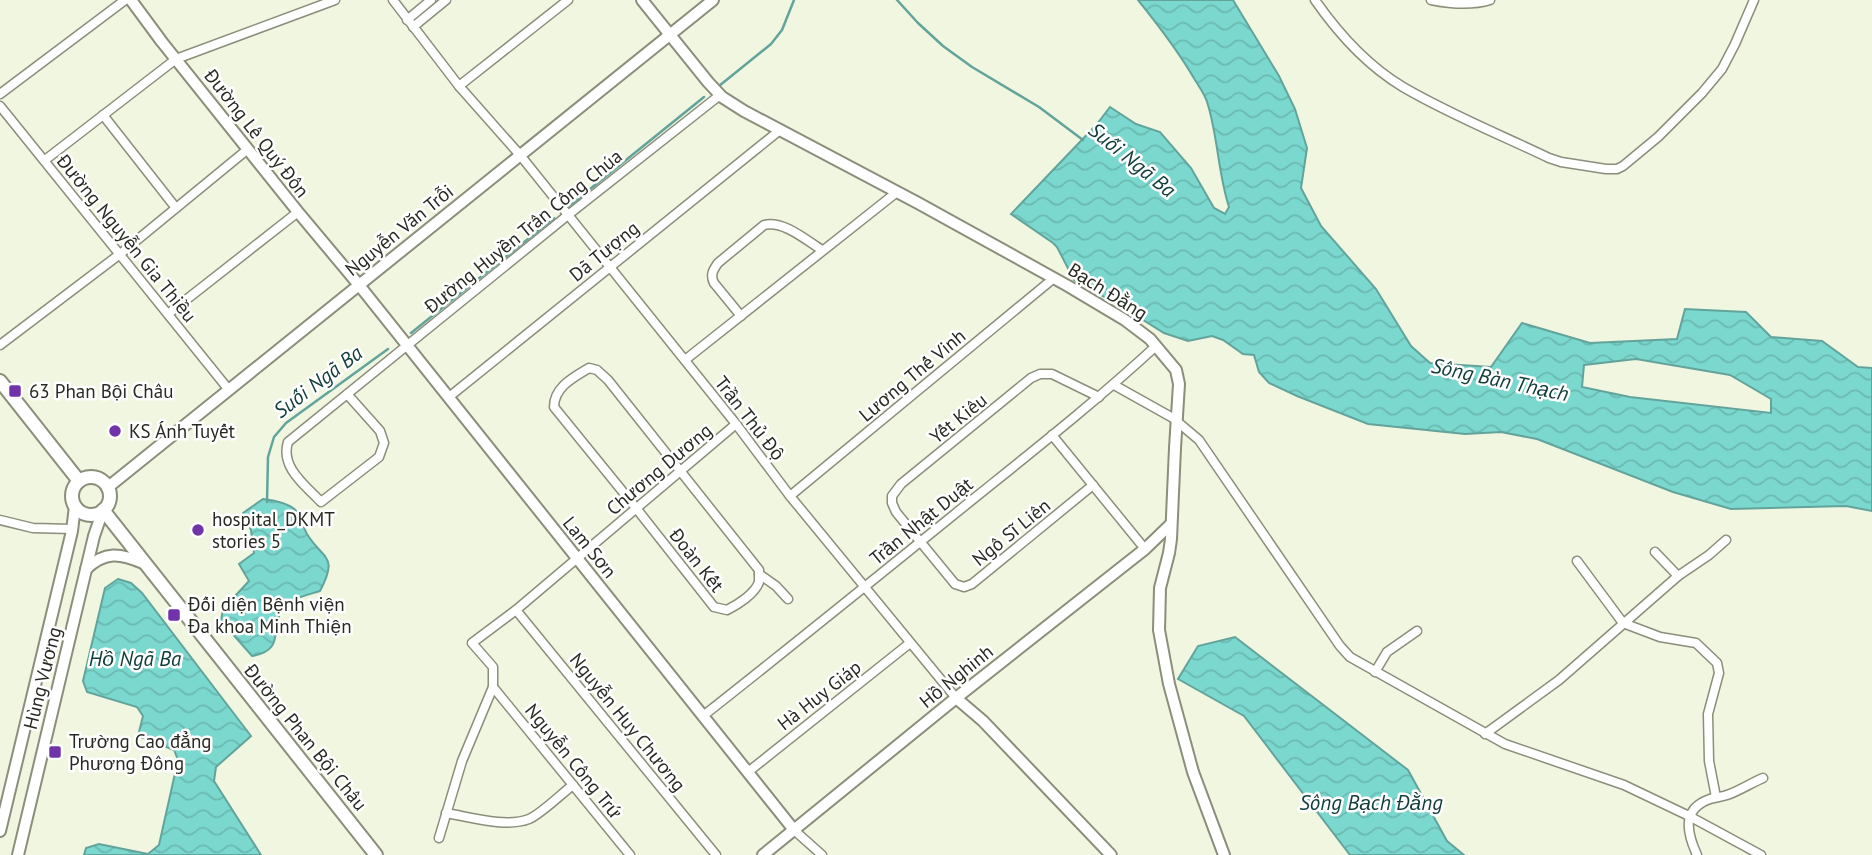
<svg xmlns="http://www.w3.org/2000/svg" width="1872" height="855" font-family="'PT Sans',sans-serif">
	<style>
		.water { fill: url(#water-waves); stroke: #62a49b; stroke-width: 2; fill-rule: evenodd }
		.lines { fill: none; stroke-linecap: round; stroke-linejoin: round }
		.stream { stroke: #62a49b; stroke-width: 2.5 }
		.street-casing { stroke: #8a8e7b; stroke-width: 11 }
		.secondary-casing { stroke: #8a8e7b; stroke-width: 14 }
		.primary-casing { stroke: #8a8e7b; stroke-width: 16 }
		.street { stroke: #fff; stroke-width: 8 }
		.secondary { stroke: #fff; stroke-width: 10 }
		.primary { stroke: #fff; stroke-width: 12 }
		.poi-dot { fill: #7033a9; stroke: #fff; stroke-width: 2.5 }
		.labels { text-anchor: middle; stroke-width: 5; stroke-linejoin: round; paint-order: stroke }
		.street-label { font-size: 19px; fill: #282a22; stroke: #fff }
		.poi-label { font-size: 19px; fill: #282a22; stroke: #fff; text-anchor: start }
		.water-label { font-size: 21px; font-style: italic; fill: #103d39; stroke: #fff }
	</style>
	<defs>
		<pattern id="water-waves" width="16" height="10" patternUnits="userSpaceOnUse" patternTransform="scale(1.75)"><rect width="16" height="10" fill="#7bd8cf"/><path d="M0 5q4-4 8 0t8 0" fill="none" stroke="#6abab1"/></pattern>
	</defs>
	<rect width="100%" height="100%" fill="#f1f6e1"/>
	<g class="water">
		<path d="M1138,0H1233L1279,76L1295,109L1307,148L1301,188L1321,226L1376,289L1411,346L1430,363L1491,367L1522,323L1590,343L1677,339L1685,309L1746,312L1771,337L1822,341L1858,367L1872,368V511L1846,506L1731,509L1673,492L1537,439L1501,432L1465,434L1368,424L1297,396L1269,383L1259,372L1254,355L1243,354L1223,340L1212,336L1188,341L1164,333L1124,308L1074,280L1057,247L1053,243L1011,214L1097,124L1110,107L1136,124L1160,132L1191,168L1214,208L1225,214L1229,207C1218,173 1218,138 1208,105C1206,96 1200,88 1195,80C1179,52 1159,26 1138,0ZM1636,359L1730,375L1771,399V413L1630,397L1582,387L1584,365Z"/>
		<path d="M263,499C274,500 292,504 298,513C302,520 303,527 307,534C323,560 339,555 320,591C308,595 291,598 283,608C269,627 287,650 252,656L221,621L223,609L249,581L239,564L254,553L251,530L243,513Z"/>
		<path d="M118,579L131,583L142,593L251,736L216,767L214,781L261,855H84L86,848L99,844L148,854L159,845L178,760L174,750L138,736L143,716L137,707L87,692L83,681L105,588Z"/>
		<path d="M1235,637L1408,770L1447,841L1464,855H1350L1244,716L1178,679L1198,646Z"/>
	</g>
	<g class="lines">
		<g class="stream">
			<path d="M897,0L918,23L943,46L972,67L1039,107L1083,140"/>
			<path d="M719,86L771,44L782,30L794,0"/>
			<path d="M569,206L704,97"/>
			<path d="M411,333L554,218"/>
			<path d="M267,502L268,457L274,437L286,423L388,349"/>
		</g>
		<g class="street-casing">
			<g id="street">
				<path d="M393,0L459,86L520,155L736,424L790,496L956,698"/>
				<path d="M1315,0C1338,33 1368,66 1403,87C1449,114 1501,135 1549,158L1561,162L1606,169H1617L1623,166L1658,137L1702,93L1722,69L1735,44L1754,0"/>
				<path d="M1431,0C1451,4 1471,6 1490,0"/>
				<path d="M407,20L431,0"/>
				<path d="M413,27L446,0"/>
				<path d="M459,86L568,0"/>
				<path d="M0,94L125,0"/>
				<path d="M0,106L229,390"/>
				<path d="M103,115L176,208"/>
				<path d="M45,160L176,59L335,0"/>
				<path d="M168,314L298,212"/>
				<path d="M741,316L714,283C710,275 713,270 718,263L764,225C783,220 806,240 822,250"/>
				<path d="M0,345L120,254L248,149"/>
				<path d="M685,360L897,192"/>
				<path d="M589,368L597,370L608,380L759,570C759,572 759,581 759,582C755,594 737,605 727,610L714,607L636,508L554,407C554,387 574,377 589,368Z"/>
				<path d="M1114,385L1173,418L1199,440L1340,646L1350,657L1505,744L1624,785L1689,816L1761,855"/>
				<path d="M347,394L380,431L384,443L379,457L321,502C305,485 280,467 288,442L568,215L720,95"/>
				<path d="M449,397L780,130"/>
				<path d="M1052,435L1145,549"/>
				<path d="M1093,485L972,584L964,587L955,584L896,512L892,503V496L901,484L1031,378L1040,374H1052L1099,397"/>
				<path d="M790,496L1054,278"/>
				<path d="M0,520L33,528L72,529"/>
				<path d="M1655,552L1678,576"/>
				<path d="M1577,561L1623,623L1660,637L1696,643L1717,663L1719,673L1708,714L1709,761L1716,797"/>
				<path d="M759,574L776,586L788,599"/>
				<path d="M516,610L716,855"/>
				<path d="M1375,672L1387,652L1417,631"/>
				<path d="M493,687L630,855"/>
				<path d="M703,716C788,649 872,581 956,513C1024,458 1092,405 1156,346"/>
				<path d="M1485,734L1559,680L1678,576L1709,555L1726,540"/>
				<path d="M748,772L910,643"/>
				<path d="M446,813C470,817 507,828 529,819C541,814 561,794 573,785"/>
				<path d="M794,830L822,855"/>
				<path d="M439,838L462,761L493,687V667L472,643L516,610L736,424"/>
				<path d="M1697,855C1687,833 1681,809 1710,799C1716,797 1721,797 1727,795C1739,791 1751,783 1763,778"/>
			</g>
		</g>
		<g class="secondary-casing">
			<g id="secondary">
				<path d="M131,0L162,42L298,212L359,285L794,830"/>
				<path d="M642,0L708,82L722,97L744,111L918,203L1068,286L1125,320L1150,339L1176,370L1179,384L1175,448L1171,539L1169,553L1160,588L1159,630L1169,684L1193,772L1224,855"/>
				<path d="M107,488L713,0"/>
				<path d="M86,569C105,551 120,553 143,563"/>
				<path d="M956,698L983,721L1111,855"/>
				<path d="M0,831L72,531L75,506"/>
				<path d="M18,855L94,536L103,510"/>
				<path d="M763,855L956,698L1145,549L1171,524"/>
			</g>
		</g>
		<g class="primary-casing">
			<g id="primary">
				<path d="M0,381L79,481"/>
				<circle cx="91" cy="496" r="19"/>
				<path d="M103,510L376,855"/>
			</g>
		</g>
		<use href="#street" class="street"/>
		<use href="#secondary" class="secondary"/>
		<use href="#primary" class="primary"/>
	</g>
	<g class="poi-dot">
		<rect x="8" y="384" width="14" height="14" rx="3.5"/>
		<circle cx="115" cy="431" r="7"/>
		<circle cx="198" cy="530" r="7"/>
		<rect x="167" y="608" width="14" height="14" rx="3.5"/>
		<rect x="48" y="745" width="14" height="14" rx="3.5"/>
	</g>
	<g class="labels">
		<g class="street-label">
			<text transform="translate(257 133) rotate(52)" y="7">Đường Lê Quý Đôn</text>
			<text transform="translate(399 230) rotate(-39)" y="7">Nguyễn Văn Trỗi</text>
			<text transform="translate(523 231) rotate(-39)" y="7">Đường Huyền Trân Công Chúa</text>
			<text transform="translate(127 238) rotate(51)" y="7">Đường Nguyễn Gia Thiều</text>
			<text transform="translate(604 251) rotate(-39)" y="7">Dã Tượng</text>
			<text transform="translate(1108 291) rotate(32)" y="7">Bạch Đằng</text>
			<text transform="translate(912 375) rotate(-40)" y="7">Lương Thế Vinh</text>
			<text transform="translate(750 418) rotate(52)" y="7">Trần Thủ Độ</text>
			<text transform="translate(958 418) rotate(-39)" y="7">Yết Kiêu</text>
			<text transform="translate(659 469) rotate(-40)" y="7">Chương Dương</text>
			<text transform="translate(921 521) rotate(-39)" y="7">Trần Nhật Duật</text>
			<text transform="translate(1011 532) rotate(-39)" y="7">Ngô Sĩ Liên</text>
			<text transform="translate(590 547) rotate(51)" y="7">Lam Sơn</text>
			<text transform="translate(697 560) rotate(52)" y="7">Đoàn Kết</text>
			<text transform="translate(956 676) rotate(-39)" y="7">Hồ Nghinh</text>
			<text transform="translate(42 678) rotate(-76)" y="7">Hùng Vương</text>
			<text transform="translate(819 695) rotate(-38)" y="7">Hà Huy Giáp</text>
			<text transform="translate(628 722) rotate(51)" y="7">Nguyễn Huy Chương</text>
			<text transform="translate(306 737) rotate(51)" y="7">Đường Phan Bội Châu</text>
			<text transform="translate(574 761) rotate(51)" y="7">Nguyễn Công Trứ</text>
		</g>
		<g class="poi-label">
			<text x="29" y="398">63 Phan Bội Châu</text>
			<text x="129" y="438">KS Ánh Tuyết</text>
			<text x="212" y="526">hospital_DKMT<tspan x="212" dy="22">stories 5</tspan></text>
			<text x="188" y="611">Đối diện Bệnh viện<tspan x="188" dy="22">Đa khoa Minh Thiện</tspan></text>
			<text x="69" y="748">Trường Cao đẳng<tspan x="69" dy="22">Phương Đông</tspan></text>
		</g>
		<g class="water-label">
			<text transform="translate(1132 160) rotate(39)" y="7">Suối Ngã Ba</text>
			<text transform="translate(1500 380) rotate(12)" y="7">Sông Bàn Thạch</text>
			<text transform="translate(318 382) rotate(-37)" y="7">Suối Ngã Ba</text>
			<text x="135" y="666">Hồ Ngã Ba</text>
			<text x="1371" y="810">Sông Bạch Đằng</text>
		</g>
	</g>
</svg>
